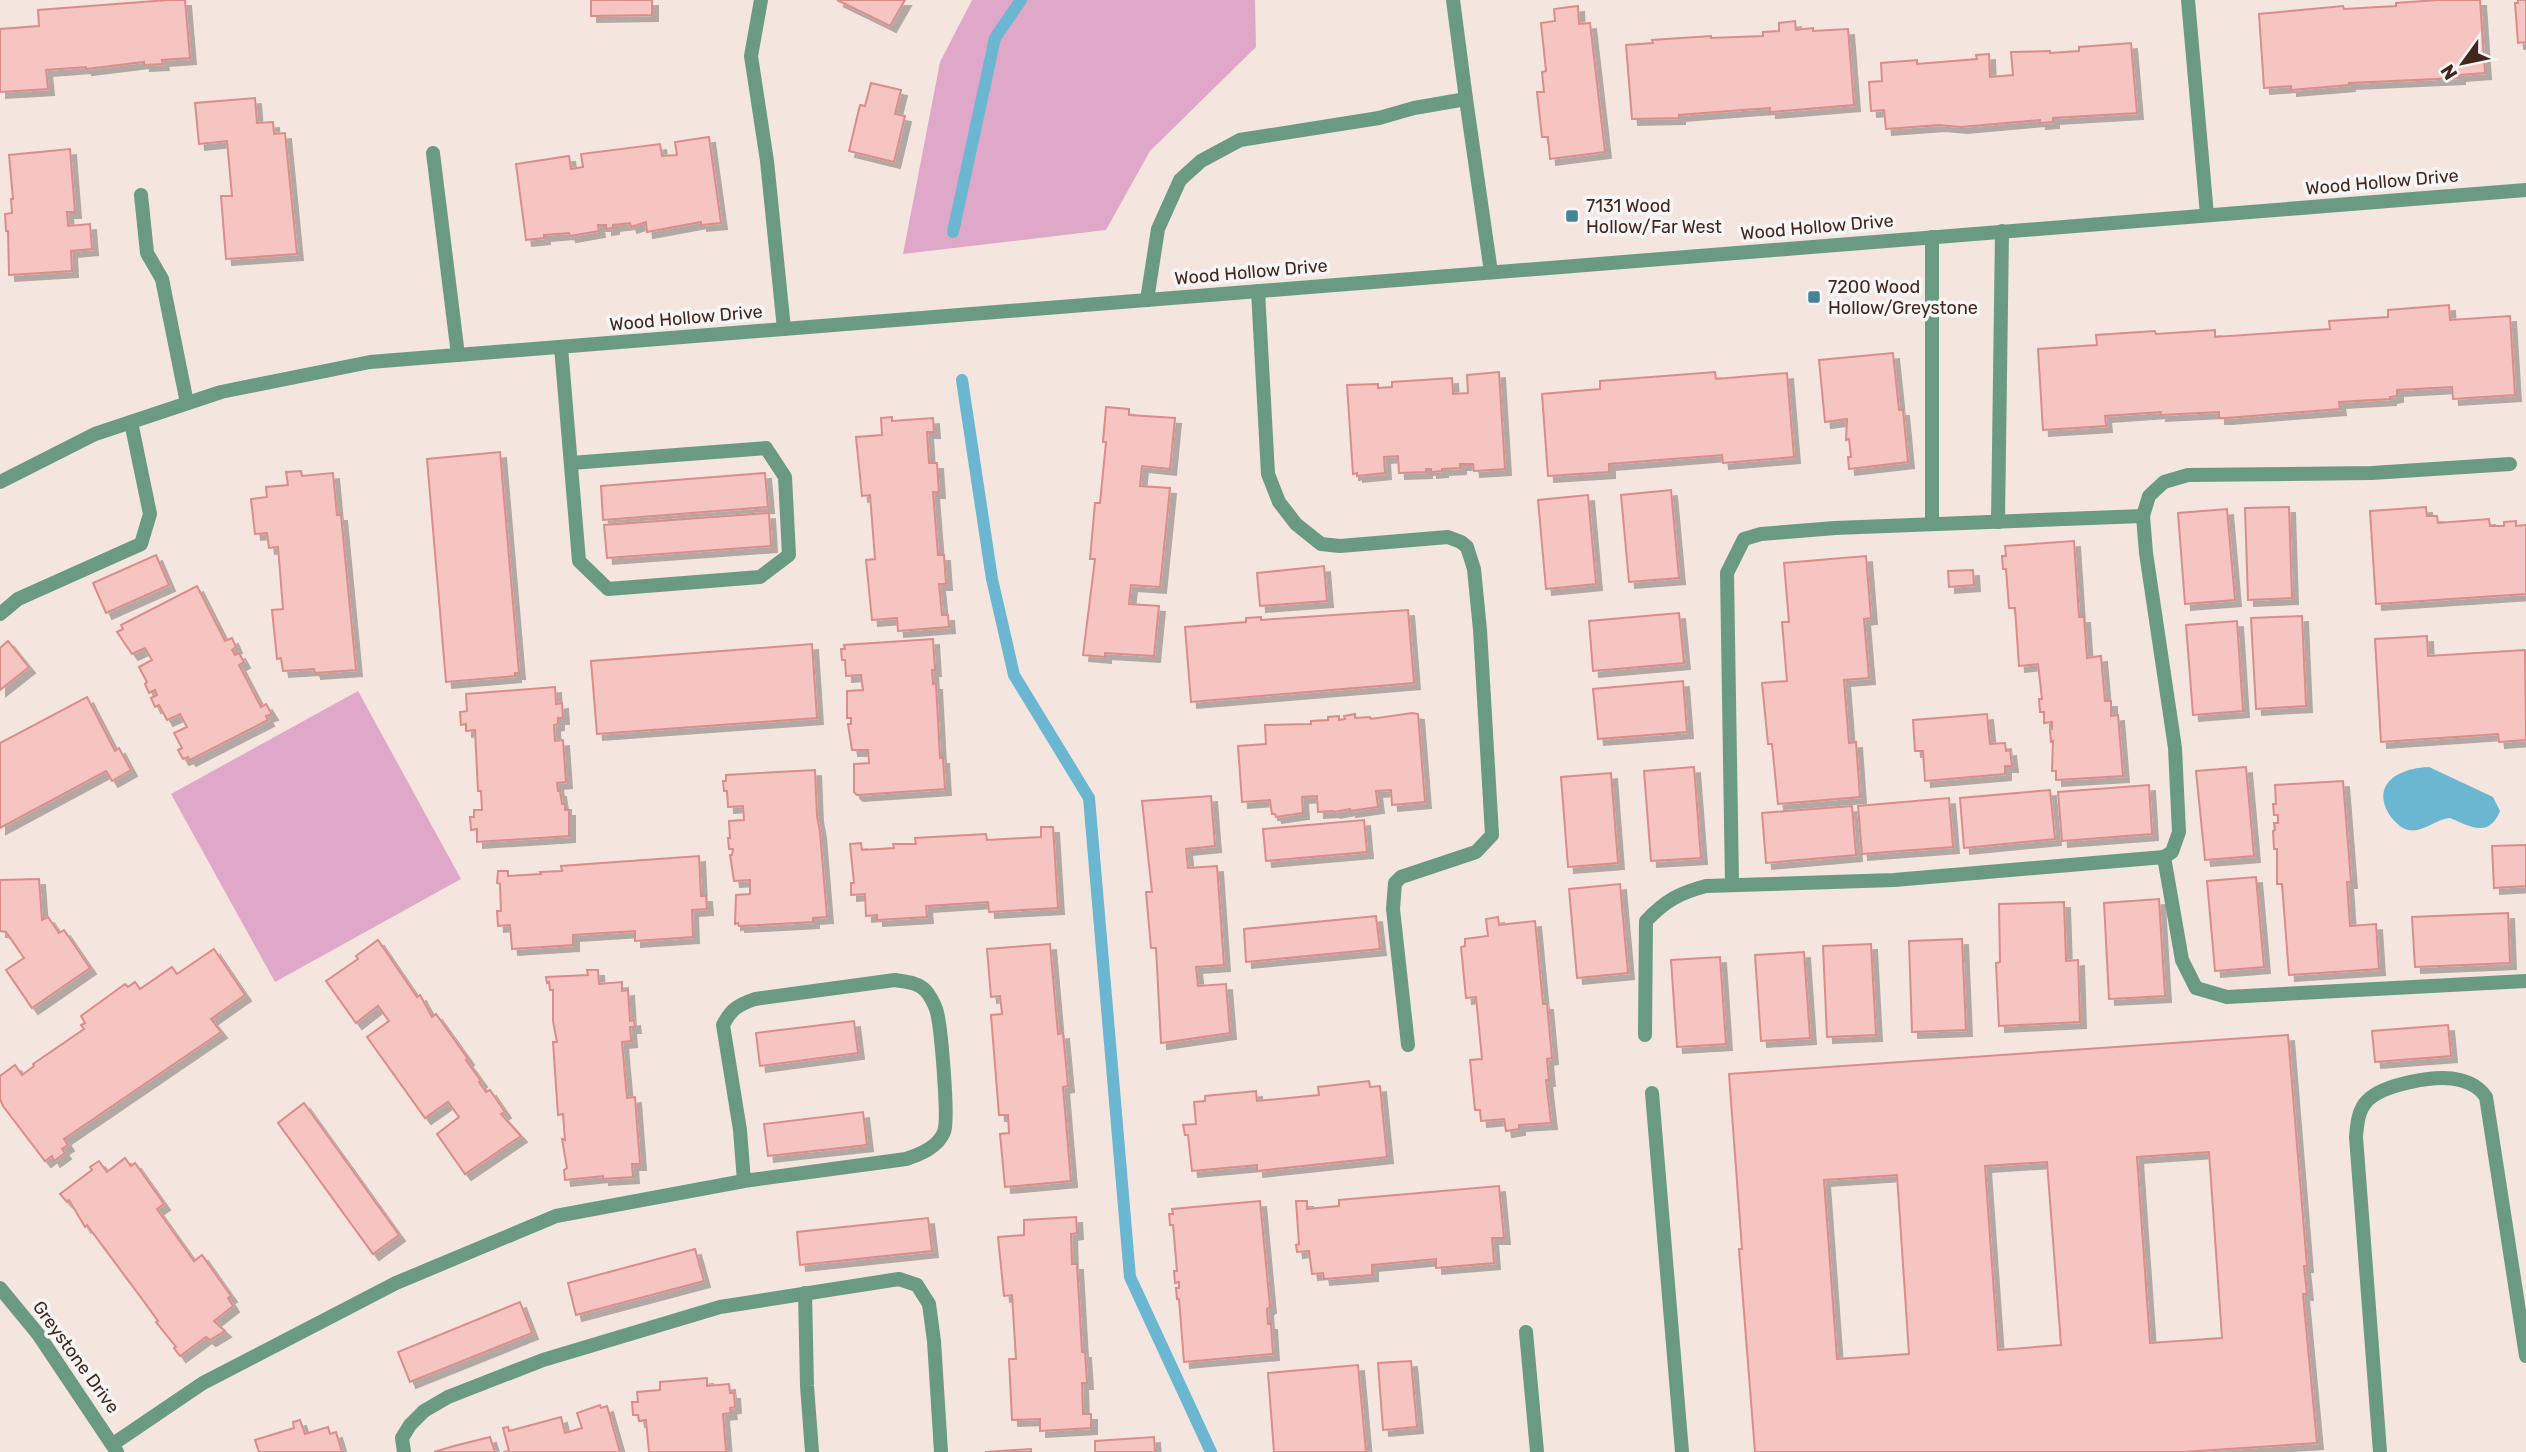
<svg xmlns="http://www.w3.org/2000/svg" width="2526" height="1452" font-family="Rubik,sans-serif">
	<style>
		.green { fill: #dfa8c9 }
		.water { fill: #6bb6d0 }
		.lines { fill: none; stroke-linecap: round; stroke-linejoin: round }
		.stream { stroke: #6bb6d0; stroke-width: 12 }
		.building { fill: #f6c4c1; stroke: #db8d8a; stroke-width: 2; fill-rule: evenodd; filter: url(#shadow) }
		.service { stroke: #6a9b82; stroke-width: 14 }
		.tertiary { stroke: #6a9b82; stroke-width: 14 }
		.poi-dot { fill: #458399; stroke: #f6f6f6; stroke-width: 2.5 }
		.labels { text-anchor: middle; stroke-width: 7; stroke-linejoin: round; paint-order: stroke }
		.street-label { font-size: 18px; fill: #44271c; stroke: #f6f6f6 }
		.poi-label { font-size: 18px; fill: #44271c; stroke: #f6f6f6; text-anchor: start }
	</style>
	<defs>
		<filter id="shadow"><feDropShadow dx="6" dy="6" stdDeviation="0" flood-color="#0004"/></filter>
	</defs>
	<rect width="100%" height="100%" fill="#f5e5df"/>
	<g class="green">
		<path d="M972,0H1255L1256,47L1150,151L1106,230L903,254L940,62Z"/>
		<path d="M358,691L461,879L275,982L171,794Z"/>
	</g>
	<path class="water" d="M2429,767L2493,797L2500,811C2489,838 2471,827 2450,818C2436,819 2423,833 2408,830C2402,829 2395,822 2391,817C2369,784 2399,768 2429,767Z"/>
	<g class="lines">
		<g class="stream">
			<path d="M953,232L995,38L1021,0"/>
			<path d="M962,380L992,579L1014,675L1089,798L1130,1277L1211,1452"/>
		</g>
	</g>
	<g class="building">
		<path d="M168,0H185L190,58L162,60L163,64L144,65V62L86,69V67L46,70L48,89L0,92V29L39,26L38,10Z"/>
		<path d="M591,0H652V15L591,16Z"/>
		<path d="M837,0H905L890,26Z"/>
		<path d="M2438,0H2480L2485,73L2459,75V78L2349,83V85L2291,90V86L2264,88L2259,14L2343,6L2344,9L2396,6V3Z"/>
		<path d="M2518,0H2526V42L2518,43L2515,3H2518Z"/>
		<path d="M1578,6L1579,24L1590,23L1605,152L1550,159L1548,137H1542L1537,92H1544L1542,72L1546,71L1541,23L1555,21L1554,9Z"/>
		<path d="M1795,21L1796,30L1813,28V31L1848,29L1854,105L1770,112V108L1742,110L1679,115V118L1632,119L1626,45L1653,43L1652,40L1711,36V38L1763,36V32L1779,31V23Z"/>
		<path d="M2131,43L2137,113L2053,118V122L2040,123V120L1961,127L1939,125L1886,129L1884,110L1871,111L1869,82L1882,81L1881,63L1917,60V64L1977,59L1976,55L1989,54L1990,77L2013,75L2011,52L2050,51V53L2079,51V47Z"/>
		<path d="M871,83L901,90L895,114L905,116L894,162L849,151L860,105L865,106Z"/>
		<path d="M255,98L257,123L273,122L274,134L285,133L297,254L226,259L221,196H232L227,141L199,144L195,103Z"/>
		<path d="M709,137L721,223L701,225V222L647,232L646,222L631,227L630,223L613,225V228L606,229V225H598L599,231L570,236L569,233L544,235V238L526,240L516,164L569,156L571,169L583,167L581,154L660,144L662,156L677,155L675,142Z"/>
		<path d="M70,149L75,212H67L68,226L90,224L92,249L71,251L72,271L9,275L8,231H6L5,214L12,213L11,199H13L9,155Z"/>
		<path d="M2449,305L2450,320L2510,316L2515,395L2453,399L2452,387L2397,390V396L2390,397V399L2339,402L2340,409L2226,418H2219V412L2160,415L2161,412L2105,416L2106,426L2043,430L2038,349L2097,345L2096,335L2155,331L2156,334L2215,330V337L2330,329L2329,321L2388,317V310Z"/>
		<path d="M1893,353L1899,410H1903L1908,462L1849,469L1848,457H1851L1849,439L1846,440L1847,419L1825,422L1819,360Z"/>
		<path d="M1499,372L1505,469L1474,471L1473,464H1460V468L1442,469V471L1431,472V469H1426V472L1399,473L1398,456L1384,457L1385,473L1357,476V473L1353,474L1347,385L1378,384V388L1392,387V382L1452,378L1453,394L1468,393L1467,375Z"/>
		<path d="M1715,372L1716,379L1787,373L1794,457L1723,463L1722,455L1609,464V472L1548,476L1542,394L1600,389V381Z"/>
		<path d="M1106,407L1129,409V415L1175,418L1170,469L1142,466L1140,486L1170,488L1160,587L1131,585L1129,604L1159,606L1154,656L1105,653V657L1083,655L1095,559H1090L1095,503H1100L1106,442H1103Z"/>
		<path d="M892,417V421L933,418L934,432H927L929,463H937L939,492H933L938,555H944L946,584H939L942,615H948L949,627L898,631L897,618L872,620L866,560L875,559L870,495L862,496L856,437L882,435L881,418Z"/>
		<path d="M500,452L519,673H515V676L446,682L427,459Z"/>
		<path d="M301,471L302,476L333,473L337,515H341L356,670L315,673L314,669L283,671L281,658L277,659L272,610L283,609L278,547L269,548L267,533L255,534L251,499L267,497L266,487L288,485L286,472Z"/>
		<path d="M765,473L768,507L603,520L601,486Z"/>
		<path d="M1671,490L1679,578L1629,582L1621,495Z"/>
		<path d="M1588,495L1596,584L1546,589L1538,500Z"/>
		<path d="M2289,507L2292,598L2248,600L2245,508Z"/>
		<path d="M2426,507L2427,516H2437L2438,523L2489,519L2490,526H2504V522L2516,521V526L2526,525V594L2376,604L2370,511Z"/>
		<path d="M2227,509L2235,600L2185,604L2178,513Z"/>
		<path d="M769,513L771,546L607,558L604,525Z"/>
		<path d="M2074,541L2079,617H2084L2087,658L2101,656L2105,701H2111V716L2118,715L2123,776L2056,780V771H2052L2053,741L2051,742L2050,730L2052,729V722L2044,723V712H2040L2039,699H2042L2038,664L2019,666L2015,608H2009L2006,569H2003L2002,556H2006L2005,546Z"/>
		<path d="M156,555L169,585L106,613L93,583Z"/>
		<path d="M1866,556L1871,618L1864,619L1869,678L1844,680L1849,743L1856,742L1860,797L1778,804L1772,744H1768L1762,683L1787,681L1782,622H1789L1784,563Z"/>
		<path d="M1324,566L1327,601L1260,606L1257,573Z"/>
		<path d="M1973,570L1974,585L1949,587L1948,571Z"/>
		<path d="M197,586L225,641L232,638L236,647L232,650L235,655L239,653L244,662L239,665L261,707L266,704L272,714L266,716L268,720L190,760L188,757L183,759L178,750L182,748L174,733L187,727L180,714L167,720L159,705L155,707L151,698L157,695L155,690L149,693L145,684L147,682L139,667L152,660L145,648L132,654L117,632L123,629L121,625Z"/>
		<path d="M1408,610L1414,683L1191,702L1185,627L1246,622V618L1261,617V620Z"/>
		<path d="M1679,613L1684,663L1593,671L1589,621Z"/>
		<path d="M2302,616L2306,706L2256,709L2251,618Z"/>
		<path d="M2237,621L2243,711L2193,715L2186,625Z"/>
		<path d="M2427,636L2428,656L2525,650L2526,740L2499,742L2498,734L2381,742L2375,639Z"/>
		<path d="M933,639L935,670H932L933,684H936L940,758H943L945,789L857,795L854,792V764L869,763L868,750H852L848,724H851V718H847V691L863,690L861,675L846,676L845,660H842L841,649H845L844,645Z"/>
		<path d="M8,641L29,667L0,690V648Z"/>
		<path d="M812,644L817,718L597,734L591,661Z"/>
		<path d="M1683,681L1687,732L1598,739L1593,689Z"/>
		<path d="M555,687L556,704L562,703L563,718H558V724L554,725L555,741L563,740L566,782L557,783L558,791H560L562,804H565V810H569V836L477,842V829L471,830L470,817H474V810H482L481,791H478L475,730L466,731V724L461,725L460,712L467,711L466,694Z"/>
		<path d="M87,697L115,751L119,748L131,770L112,781L106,771L0,828V743Z"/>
		<path d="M1412,713L1418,714L1425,802L1392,805L1391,790L1376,791L1378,807L1350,811V809L1334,812L1333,811L1318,812L1317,796L1302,797L1303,813L1276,817L1275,814H1272L1270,800L1242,802L1238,746L1266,744L1265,725L1311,724V721L1328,720V717L1339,716V720L1345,719L1344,716L1355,714V718L1370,717L1371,719Z"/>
		<path d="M1987,714L1990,744L2005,743L2006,751L2010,750L2012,766H2005V774L1925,781L1923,751H1915L1913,720Z"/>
		<path d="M1694,767L1701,858L1651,861L1644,771Z"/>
		<path d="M2246,767L2254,856L2205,860L2196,771Z"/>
		<path d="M815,770L817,816L820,832L827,917L813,918V922L739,926L738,923L735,924L736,895L750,894V880L734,881L730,855H732L733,849H729L728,838H730L729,821L744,820L743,806L728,807L727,791H724L723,781H726V775Z"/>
		<path d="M1611,773L1618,863L1568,867L1561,777Z"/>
		<path d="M2343,781L2351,882H2347L2350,926L2376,924L2379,969L2289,975L2282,884H2277V849H2274L2273,831L2275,830L2274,823H2278V815H2274L2273,804H2276L2275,785Z"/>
		<path d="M2149,785L2152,834L2062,841L2058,792Z"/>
		<path d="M2050,790L2055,839L1964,848L1960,798Z"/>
		<path d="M1211,796L1215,846L1186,849L1188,868L1217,866L1224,965L1196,967L1198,986L1226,984L1230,1033L1161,1043L1156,948H1151L1146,892H1152L1142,801Z"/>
		<path d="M1949,798L1953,847L1862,854L1858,806Z"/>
		<path d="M1852,806L1856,855L1766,863L1762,813Z"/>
		<path d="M1364,820L1367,852L1266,861L1263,829Z"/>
		<path d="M1041,827H1053L1058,908L989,912L988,902L926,906L927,917L877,920V915L866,916L865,894L851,895V883H854L850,844L861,843L862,850L894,848L893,844H916L915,838L986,834L987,840L1041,837Z"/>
		<path d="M2526,845V886L2494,888L2492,846Z"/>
		<path d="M699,856L701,896H706L707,909L692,910L693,937L635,941V931L573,935V945L512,949L510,925L498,926L497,911H501L500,884L497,883L498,871H508V876L541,874L540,872L562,871L561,866Z"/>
		<path d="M2256,877L2264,967L2215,971L2207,881Z"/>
		<path d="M39,879L42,920L48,917L59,933L64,930L90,968L32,1008L6,970L24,958L6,932L0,931V880Z"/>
		<path d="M1620,884L1628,973L1577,978L1569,889Z"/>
		<path d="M2159,899L2165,996L2109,999L2104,903Z"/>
		<path d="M2064,902L2066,961L2078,960L2080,1022L1999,1026L1996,963L2000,962L1999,904Z"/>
		<path d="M2508,913L2510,963L2415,967L2412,917Z"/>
		<path d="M1376,916L1380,949L1246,962L1244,929Z"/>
		<path d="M1498,917L1499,925L1535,921L1543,1004H1547L1552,1058L1547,1059L1549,1080H1546L1551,1123L1519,1125V1129L1506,1131L1504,1119L1481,1121L1480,1110H1475L1470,1060L1482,1059L1476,997L1466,998L1461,947L1465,946V939L1488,936L1486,919Z"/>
		<path d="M1962,939L1966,1030L1912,1032L1909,941Z"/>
		<path d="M378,940L417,997L420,995L432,1017L436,1014L468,1059L466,1060L481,1081L479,1082L486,1092L490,1090L505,1112L501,1114L521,1136L465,1174L437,1134L459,1117L448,1102L425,1118L367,1037L389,1021L378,1006L356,1023L326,981L358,959L356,956Z"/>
		<path d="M1050,944L1058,1034L1063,1033L1068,1086L1063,1087L1071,1181L1005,1187L1000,1134L1009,1133L1008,1115H999L991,1015L1002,1014L1000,996L991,997L987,949Z"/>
		<path d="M1871,944L1876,1035L1827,1037L1823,946Z"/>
		<path d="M214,949L245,995L211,1019L221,1032L64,1139L68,1145L62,1149L65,1153L54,1161L52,1156L45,1161L3,1106L0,1099V1076L15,1065L22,1075L34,1066L33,1064L84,1029L81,1025L85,1023L81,1016L125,984L128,987L135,982L140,989L172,967L177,974Z"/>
		<path d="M1804,952L1810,1038L1761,1041L1755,955Z"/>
		<path d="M1720,957L1726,1044L1677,1047L1671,960Z"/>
		<path d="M587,970H598L599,984L622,982V991L628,990L630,1021L634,1020L635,1027H630L631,1041L622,1042L627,1098L635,1097L640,1164H632L633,1177L603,1179V1176L565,1180L564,1170L567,1168L562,1139L565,1140L563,1114L558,1115L553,1042H557L553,1021V990H550L549,982L547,983L546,977L588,975Z"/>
		<path d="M854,1021L858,1053L760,1066L756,1033Z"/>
		<path d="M2448,1025L2451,1056L2375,1062L2372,1031Z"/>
		<path d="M2288,1035L2307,1266H2304L2307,1294H2303L2317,1443L2183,1452H1755L1739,1249H1742L1729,1074ZM2209,1152L2222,1338L2150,1343L2137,1157ZM2047,1162L2061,1345L1998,1350L1985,1166ZM1897,1175L1909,1354L1837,1359L1824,1180Z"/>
		<path d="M1369,1081L1370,1087L1380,1086L1387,1157L1257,1171V1165L1192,1171L1188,1135H1185L1183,1125L1196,1124L1194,1102L1205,1101V1096L1256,1091L1257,1101L1319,1095L1318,1087Z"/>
		<path d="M304,1103L399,1235L373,1254L278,1123Z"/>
		<path d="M863,1112L867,1145L768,1156L764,1124Z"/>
		<path d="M125,1158L131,1166L135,1163L164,1204L157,1209L194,1261L202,1255L231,1296L228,1298L233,1306L214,1321L225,1331L210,1340L206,1337L180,1356L174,1348L176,1347L156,1322L158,1321L142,1299L87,1225L85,1227L69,1200L67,1202L60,1194L92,1170L90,1167L99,1161L107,1172Z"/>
		<path d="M1499,1186L1504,1238H1492L1494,1263L1436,1268V1259L1372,1265V1275L1324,1279L1323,1273L1312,1274L1309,1251L1297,1252L1296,1245L1299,1244L1296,1201H1307V1209L1339,1206V1200Z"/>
		<path d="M1260,1201L1270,1307L1267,1309L1268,1324H1271L1273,1354L1184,1362L1179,1299H1177L1176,1288H1179V1282L1175,1283L1174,1271H1177L1173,1225H1170L1169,1214H1173L1172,1209Z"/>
		<path d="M1076,1217L1077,1233L1071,1234L1072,1264H1077L1082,1352H1085L1087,1383H1082L1083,1414H1091V1428L1040,1431V1419L1012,1420L1009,1359H1016L1012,1295L1004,1296L998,1237L1024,1235V1220Z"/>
		<path d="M928,1218L932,1251L800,1265L797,1232Z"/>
		<path d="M695,1249L704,1281L576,1315L568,1283Z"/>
		<path d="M520,1302L532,1333L410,1382L398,1352Z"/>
		<path d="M1411,1361L1417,1427L1383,1430L1378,1363Z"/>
		<path d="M1358,1365L1366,1452H1274L1268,1373Z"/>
		<path d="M707,1378V1386L729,1384L730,1393H734L735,1407L730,1408L731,1413L723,1414L726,1452H649L646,1420L639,1421L638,1415H633L632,1402H638L637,1392L660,1390V1382Z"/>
		<path d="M600,1405L601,1408L607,1406L620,1452H503L509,1451L503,1428L508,1427L509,1431L561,1417L565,1433L582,1428L577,1413Z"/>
		<path d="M300,1420L305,1434L328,1427L330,1434L336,1432L342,1452H259L255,1440L294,1428L293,1422Z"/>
		<path d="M490,1437L495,1452H434L454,1446Z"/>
		<path d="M1154,1437L1155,1452H1095V1441Z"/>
		<path d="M1031,1449V1452H985Z"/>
	</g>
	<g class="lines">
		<g class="service">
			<path d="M761,0L751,56L767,161L784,329"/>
			<path d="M2188,0L2207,215"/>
			<path d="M1466,99L1491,272"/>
			<path d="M433,153L458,355"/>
			<path d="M141,195L147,253L162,279L187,403"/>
			<path d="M1258,291L1268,474L1279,502L1296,524L1321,544L1340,546L1448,537L1461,542L1467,547L1474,569L1480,630L1492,835L1476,852L1401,877L1395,883L1393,909L1408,1045"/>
			<path d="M1147,300L1158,229L1180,180L1201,161L1240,140L1379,118L1414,108L1466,99L1453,0"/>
			<path d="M561,347L579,561L608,589L760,577L789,555L785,477L766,448L571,463"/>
			<path d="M1998,522L2002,231"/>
			<path d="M1932,524V237"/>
			<path d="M0,614L18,599L141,544L150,514L131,422"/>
			<path d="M2164,857L2182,960L2196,988L2227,997L2526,981"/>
			<path d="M1732,884L1727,573L1744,539L1761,534L1835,528L2143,516"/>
			<path d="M1645,1035L1646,921C1665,901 1679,893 1706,886L1894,880L2164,857L2172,852L2179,832L2175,748L2146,553L2143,516L2149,496L2164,482L2188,475L2372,473L2510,464"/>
			<path d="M1652,1093L1682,1452"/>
			<path d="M805,1293L807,1386L812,1452"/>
			<path d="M1526,1332L1537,1452"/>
			<path d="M113,1444L203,1383L396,1283L556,1216L744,1181L906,1159C921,1154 938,1147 944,1132C949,1120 941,1023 936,1009C934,1003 929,994 925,990C917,982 906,982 895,980L755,999C738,1005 731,1009 723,1025L740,1130L744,1181"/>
			<path d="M404,1452L402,1438L410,1425L424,1411L448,1397L543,1360L720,1307L899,1279L917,1285L929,1304L934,1341L941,1452"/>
			<path d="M2380,1452L2356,1137C2357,1125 2358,1110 2367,1101C2383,1084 2437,1074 2460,1080C2471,1083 2479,1087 2486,1097L2526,1356"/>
		</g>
		<g class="tertiary">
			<path d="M0,482L95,434L221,392L370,362L2526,190"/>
			<path d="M0,1288L38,1334L117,1452"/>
		</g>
	</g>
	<g class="poi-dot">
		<rect x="1565" y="209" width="14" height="14" rx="3.5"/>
		<rect x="1807" y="290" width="14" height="14" rx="3.5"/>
	</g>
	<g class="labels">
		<g class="street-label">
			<text transform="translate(2382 182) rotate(-5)" y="6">Wood Hollow Drive</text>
			<text transform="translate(1817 227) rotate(-5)" y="6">Wood Hollow Drive</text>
			<text transform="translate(1251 272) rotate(-5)" y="6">Wood Hollow Drive</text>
			<text transform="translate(686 318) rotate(-5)" y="6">Wood Hollow Drive</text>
			<text transform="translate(76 1357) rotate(54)" y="6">Greystone Drive</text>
		</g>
		<g class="poi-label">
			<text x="1586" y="212">7131 Wood<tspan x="1586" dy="21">Hollow/Far West</tspan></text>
			<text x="1828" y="293">7200 Wood<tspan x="1828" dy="21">Hollow/Greystone</tspan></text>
		</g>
	</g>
	<g transform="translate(2463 63) rotate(237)" stroke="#f6f6f6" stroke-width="5" paint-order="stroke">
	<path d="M0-5L12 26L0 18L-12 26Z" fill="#44271c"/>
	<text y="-10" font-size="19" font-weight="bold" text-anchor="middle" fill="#44271c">N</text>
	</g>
</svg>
